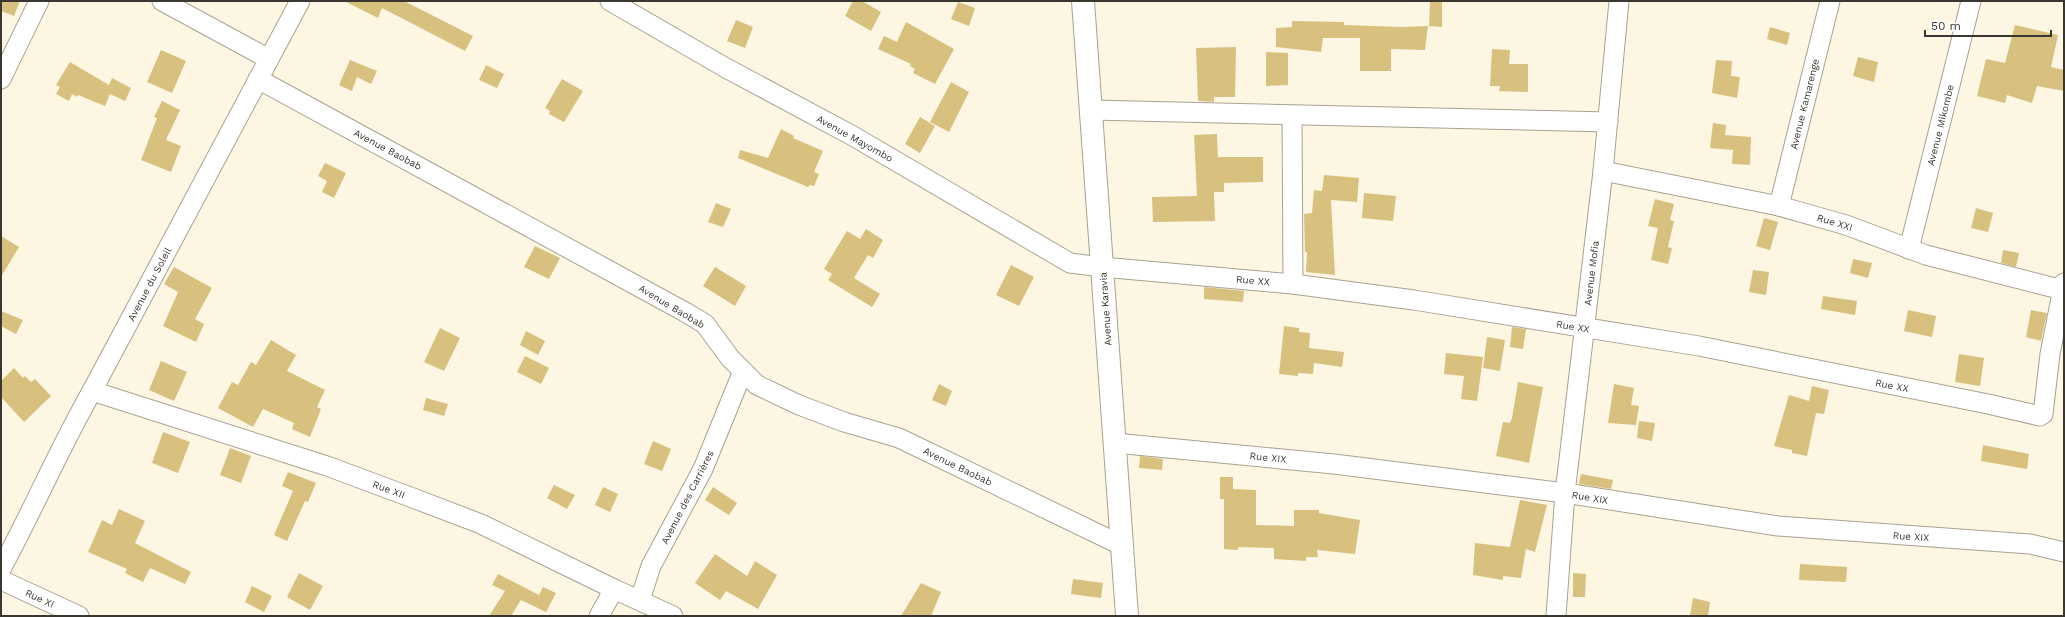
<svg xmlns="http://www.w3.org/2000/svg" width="2065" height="617" font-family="'Work Sans',sans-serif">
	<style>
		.building { fill: #d8c17e }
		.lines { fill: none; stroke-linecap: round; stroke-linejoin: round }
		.street-casing { stroke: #a8a290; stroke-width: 21 }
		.secondary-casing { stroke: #a8a290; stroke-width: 24 }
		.street { stroke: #fff; stroke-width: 19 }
		.secondary { stroke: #fff; stroke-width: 22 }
		.labels { text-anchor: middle; stroke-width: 3; stroke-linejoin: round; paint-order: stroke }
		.street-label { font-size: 10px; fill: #3a3730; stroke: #fff }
	</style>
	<rect width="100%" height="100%" fill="#fdf6e3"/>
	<g class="building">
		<path d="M1,1H20L14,16L1,11Z"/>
		<path d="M344,1H404L473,36L465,51L382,8L378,18Z"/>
		<path d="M853,1H862L881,12L871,31L845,16Z"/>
		<path d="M958,2L975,8L969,26L951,19Z"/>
		<path d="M1430,2H1442V27L1429,26Z"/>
		<path d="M736,20L753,27L745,48L727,41Z"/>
		<path d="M1292,21L1344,22V25L1401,27L1428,26L1425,50L1391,49V71H1360V38H1323L1321,52L1276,47V28L1292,27Z"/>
		<path d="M906,22L954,49L935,84L913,73L915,69L910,66L911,64L878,49L884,36L897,42Z"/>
		<path d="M2015,25L2058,35L2051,67L2064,70V91L2037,86L2032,103L2007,95L2005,103L1977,96L1986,59L2005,63Z"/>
		<path d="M1770,27L1790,33L1787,45L1767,39Z"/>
		<path d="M1236,47L1235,97H1214V102L1198,101L1196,48Z"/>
		<path d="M1492,49L1510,50L1509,64H1528V92L1499,91L1500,86H1490Z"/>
		<path d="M161,50L186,61L172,93L147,82Z"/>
		<path d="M1266,52L1288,53V85L1266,86Z"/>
		<path d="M1858,57L1878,62L1874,82L1853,76Z"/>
		<path d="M350,60L377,71L371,84L357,77L352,91L339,85Z"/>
		<path d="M1716,60L1732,61L1731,76L1740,77L1737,98L1712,93Z"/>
		<path d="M70,62L109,85L112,78L131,88L125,101L110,94L105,106L78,95L77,97L72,94L69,101L56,94L60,87L56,85Z"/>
		<path d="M486,65L504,74L497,88L479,80Z"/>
		<path d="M562,79L583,91L564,122L549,114L550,111L545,108Z"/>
		<path d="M951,82L969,92L949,132L930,122Z"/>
		<path d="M162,101L180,110L166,140L181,146L171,172L141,160L157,118L154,117Z"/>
		<path d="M920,117L935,126L920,153L905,144Z"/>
		<path d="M1713,123L1726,125L1725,135L1751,137L1750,165L1732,164L1733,150L1710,148Z"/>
		<path d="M781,129L794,136L793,138L823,151L814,172L819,174L814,186L810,185L808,187L738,158L740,150L768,158Z"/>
		<path d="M1217,134L1218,157H1263V182L1224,183V192H1214L1215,221L1153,222L1152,197L1197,196L1194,135Z"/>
		<path d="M325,163L346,173L334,198L322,192L327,181L318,176Z"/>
		<path d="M1324,175L1359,178L1357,202L1331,200L1335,275L1306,272L1307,252H1305L1304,214L1312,213L1314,190L1322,191Z"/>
		<path d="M1364,193L1396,196L1393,221L1362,218Z"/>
		<path d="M1655,199L1674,204L1670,220L1674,221L1668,247L1672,248L1668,264L1651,260L1658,228L1648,226Z"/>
		<path d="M716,203L731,209L723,227L708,222Z"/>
		<path d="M1976,208L1993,213L1988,232L1971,228Z"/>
		<path d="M1764,218L1778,222L1770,250L1756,246Z"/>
		<path d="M866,229L883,240L873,258L868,255L854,278L880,294L872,307L828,280L832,274L824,269L847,231L860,239Z"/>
		<path d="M1,236L19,247L1,277Z"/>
		<path d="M535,246L560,258L549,279L524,267Z"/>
		<path d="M2003,250L2019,253L2016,267L2001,263Z"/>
		<path d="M1853,259L1872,263L1868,278L1850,273Z"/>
		<path d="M1011,265L1034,277L1019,306L996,295Z"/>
		<path d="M174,267L212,288L195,319L204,324L196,342L163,326L178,292L164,284Z"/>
		<path d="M715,267L746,286L735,306L703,286Z"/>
		<path d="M1753,270L1769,272L1766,295L1749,292Z"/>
		<path d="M1204,287L1244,291L1243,302L1204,299Z"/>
		<path d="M1823,296L1857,301L1855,315L1821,309Z"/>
		<path d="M1908,310L1936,316L1932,337L1904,331Z"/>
		<path d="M2031,310L2047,313L2041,341L2026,337Z"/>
		<path d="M1,311L23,320L16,334L1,326Z"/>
		<path d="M1284,326L1299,328V332L1310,333L1309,348L1344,352L1342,367L1314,363L1313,374L1298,373V376L1279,374Z"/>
		<path d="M1512,327L1526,329L1523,349L1510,347Z"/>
		<path d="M440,328L460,338L444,371L424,362Z"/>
		<path d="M526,331L545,341L538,355L520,345Z"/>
		<path d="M1487,337L1505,340L1500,371L1483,368Z"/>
		<path d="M271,340L296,355L287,371L325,390L317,407L321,409L310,437L292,429L294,423L263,409L253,427L218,408L232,382L238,385L251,362L256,365Z"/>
		<path d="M1446,353L1483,357L1477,401L1461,399L1464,376L1444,374Z"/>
		<path d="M1959,354L1984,358L1980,386L1955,382Z"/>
		<path d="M525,356L549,368L541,384L517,372Z"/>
		<path d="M161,361L187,372L174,401L149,390Z"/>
		<path d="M14,368L23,378L25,376L31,382L35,379L51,396L24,422L1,397V381Z"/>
		<path d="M1518,382L1543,387L1529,463L1496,456L1503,422L1510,423L1512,418Z"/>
		<path d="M939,384L952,391L946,406L932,400Z"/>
		<path d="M1614,384L1634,388L1631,405L1639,406L1636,425L1608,423Z"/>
		<path d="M1812,386L1829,390L1824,414L1816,413L1807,456L1792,453V450L1774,446L1789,395L1809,401Z"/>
		<path d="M426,398L448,404L444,416L423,410Z"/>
		<path d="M1639,421L1655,423L1652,441L1637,438Z"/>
		<path d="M163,432L190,442L178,473L152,463Z"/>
		<path d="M653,441L671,449L662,471L644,464Z"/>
		<path d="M1983,445L2029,454L2027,469L1981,461Z"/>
		<path d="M230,448L251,456L241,483L220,475Z"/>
		<path d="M1140,456L1163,459L1162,470L1139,468Z"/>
		<path d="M288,472L316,483L308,502L305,501L287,541L274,535L293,491L282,486Z"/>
		<path d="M1581,474L1613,480L1611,489L1579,484Z"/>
		<path d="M1220,477H1233V489L1256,490V525L1294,526V510H1319V513L1360,520L1355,554L1317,550L1318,557H1306V561L1274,559V548L1238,547V550L1224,549V499H1220Z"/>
		<path d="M554,485L575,495L567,509L547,498Z"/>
		<path d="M603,487L618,494L610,512L595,505Z"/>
		<path d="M713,487L737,503L729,515L705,500Z"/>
		<path d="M1520,500L1547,505L1535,552L1526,549L1521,578L1503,576V580L1473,575L1475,543L1510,547Z"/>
		<path d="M119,509L145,521L135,543L191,572L185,584L150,568L143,582L125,573L127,569L88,552L102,520L112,525Z"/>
		<path d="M715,554L747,576L755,561L777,575L758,609L726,591L720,600L695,583Z"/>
		<path d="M1800,564L1847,567L1846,582L1799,580Z"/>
		<path d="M299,573L323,586L310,610L287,597Z"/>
		<path d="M1573,573L1586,574L1585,597H1573Z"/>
		<path d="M498,574L539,595L543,587L556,593L546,612L521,600L511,616H489L505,591L492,585Z"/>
		<path d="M1073,579L1103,583L1101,598L1071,594Z"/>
		<path d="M921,583L941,592L931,616H901Z"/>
		<path d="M252,586L272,596L264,612L245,602Z"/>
		<path d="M1693,598L1710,602L1708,616H1690Z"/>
	</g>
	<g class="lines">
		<g class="street-casing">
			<g id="street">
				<path d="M162,1L269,59"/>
				<path d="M610,1L726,68L853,136L1070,263L1102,267L1293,284L1414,300L1699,346L1988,404L2040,416L2043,414L2050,354L2064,283"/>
				<path d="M1,79L39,1"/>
				<path d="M258,79L685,312L705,324L730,358L757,385L799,405L844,422L899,438L1123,546"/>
				<path d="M1091,110L1608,122"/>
				<path d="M1292,115L1293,284"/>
				<path d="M1603,171L1779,206L1846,225L1926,255L2063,290"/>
				<path d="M1779,206L1830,1"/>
				<path d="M1909,249L1971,1"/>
				<path d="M92,391L327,466L413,498L481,524L614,589L673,616"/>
				<path d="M1115,443L1334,464L1565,493L1778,526L2030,544L2064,552"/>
				<path d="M1,569C33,510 59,449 92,391L300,1"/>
				<path d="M1,580L79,616"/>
				<path d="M640,600L651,566L703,469L743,371"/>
				<path d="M599,616L614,589"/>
				<path d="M1556,616L1565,493L1603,171L1619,1"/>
			</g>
		</g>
		<g class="secondary-casing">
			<path id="secondary" d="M1083,1L1127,616"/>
		</g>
		<use href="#street" class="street"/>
		<use href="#secondary" class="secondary"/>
	</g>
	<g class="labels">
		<g class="street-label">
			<text transform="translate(1804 104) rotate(-76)" y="4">Avenue Kamarenge</text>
			<text transform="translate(1940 125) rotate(-76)" y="4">Avenue Mikombe</text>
			<text transform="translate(855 138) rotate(29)" y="4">Avenue Mayombo</text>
			<text transform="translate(388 149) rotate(28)" y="4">Avenue Baobab</text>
			<text transform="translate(1835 222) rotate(17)" y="4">Rue XXI</text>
			<text transform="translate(1591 273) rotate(-83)" y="4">Avenue Mofia</text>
			<text transform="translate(1253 280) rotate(5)" y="4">Rue XX</text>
			<text transform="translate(149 284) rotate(-62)" y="4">Avenue du Soleil</text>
			<text transform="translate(672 306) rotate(31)" y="4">Avenue Baobab</text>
			<text transform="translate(1105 309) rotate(-94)" y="4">Avenue Karavia</text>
			<text transform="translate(1573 326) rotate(9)" y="4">Rue XX</text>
			<text transform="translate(1892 385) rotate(11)" y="4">Rue XX</text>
			<text transform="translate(1268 457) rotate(6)" y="4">Rue XIX</text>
			<text transform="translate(958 466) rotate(26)" y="4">Avenue Baobab</text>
			<text transform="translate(389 489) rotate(20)" y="4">Rue XII</text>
			<text transform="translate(687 497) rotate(-63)" y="4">Avenue des Carrières</text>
			<text transform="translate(1590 497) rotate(9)" y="4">Rue XIX</text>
			<text transform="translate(1911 536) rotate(4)" y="4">Rue XIX</text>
			<text transform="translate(40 598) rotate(25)" y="4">Rue XI</text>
		</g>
	</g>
	<rect width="2065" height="617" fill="none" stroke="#3a3730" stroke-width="4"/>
	<path d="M1925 30v6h126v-6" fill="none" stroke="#3a3730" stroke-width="2"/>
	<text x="1931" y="30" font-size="12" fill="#3a3730" stroke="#ffffff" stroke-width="3" paint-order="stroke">50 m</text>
</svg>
